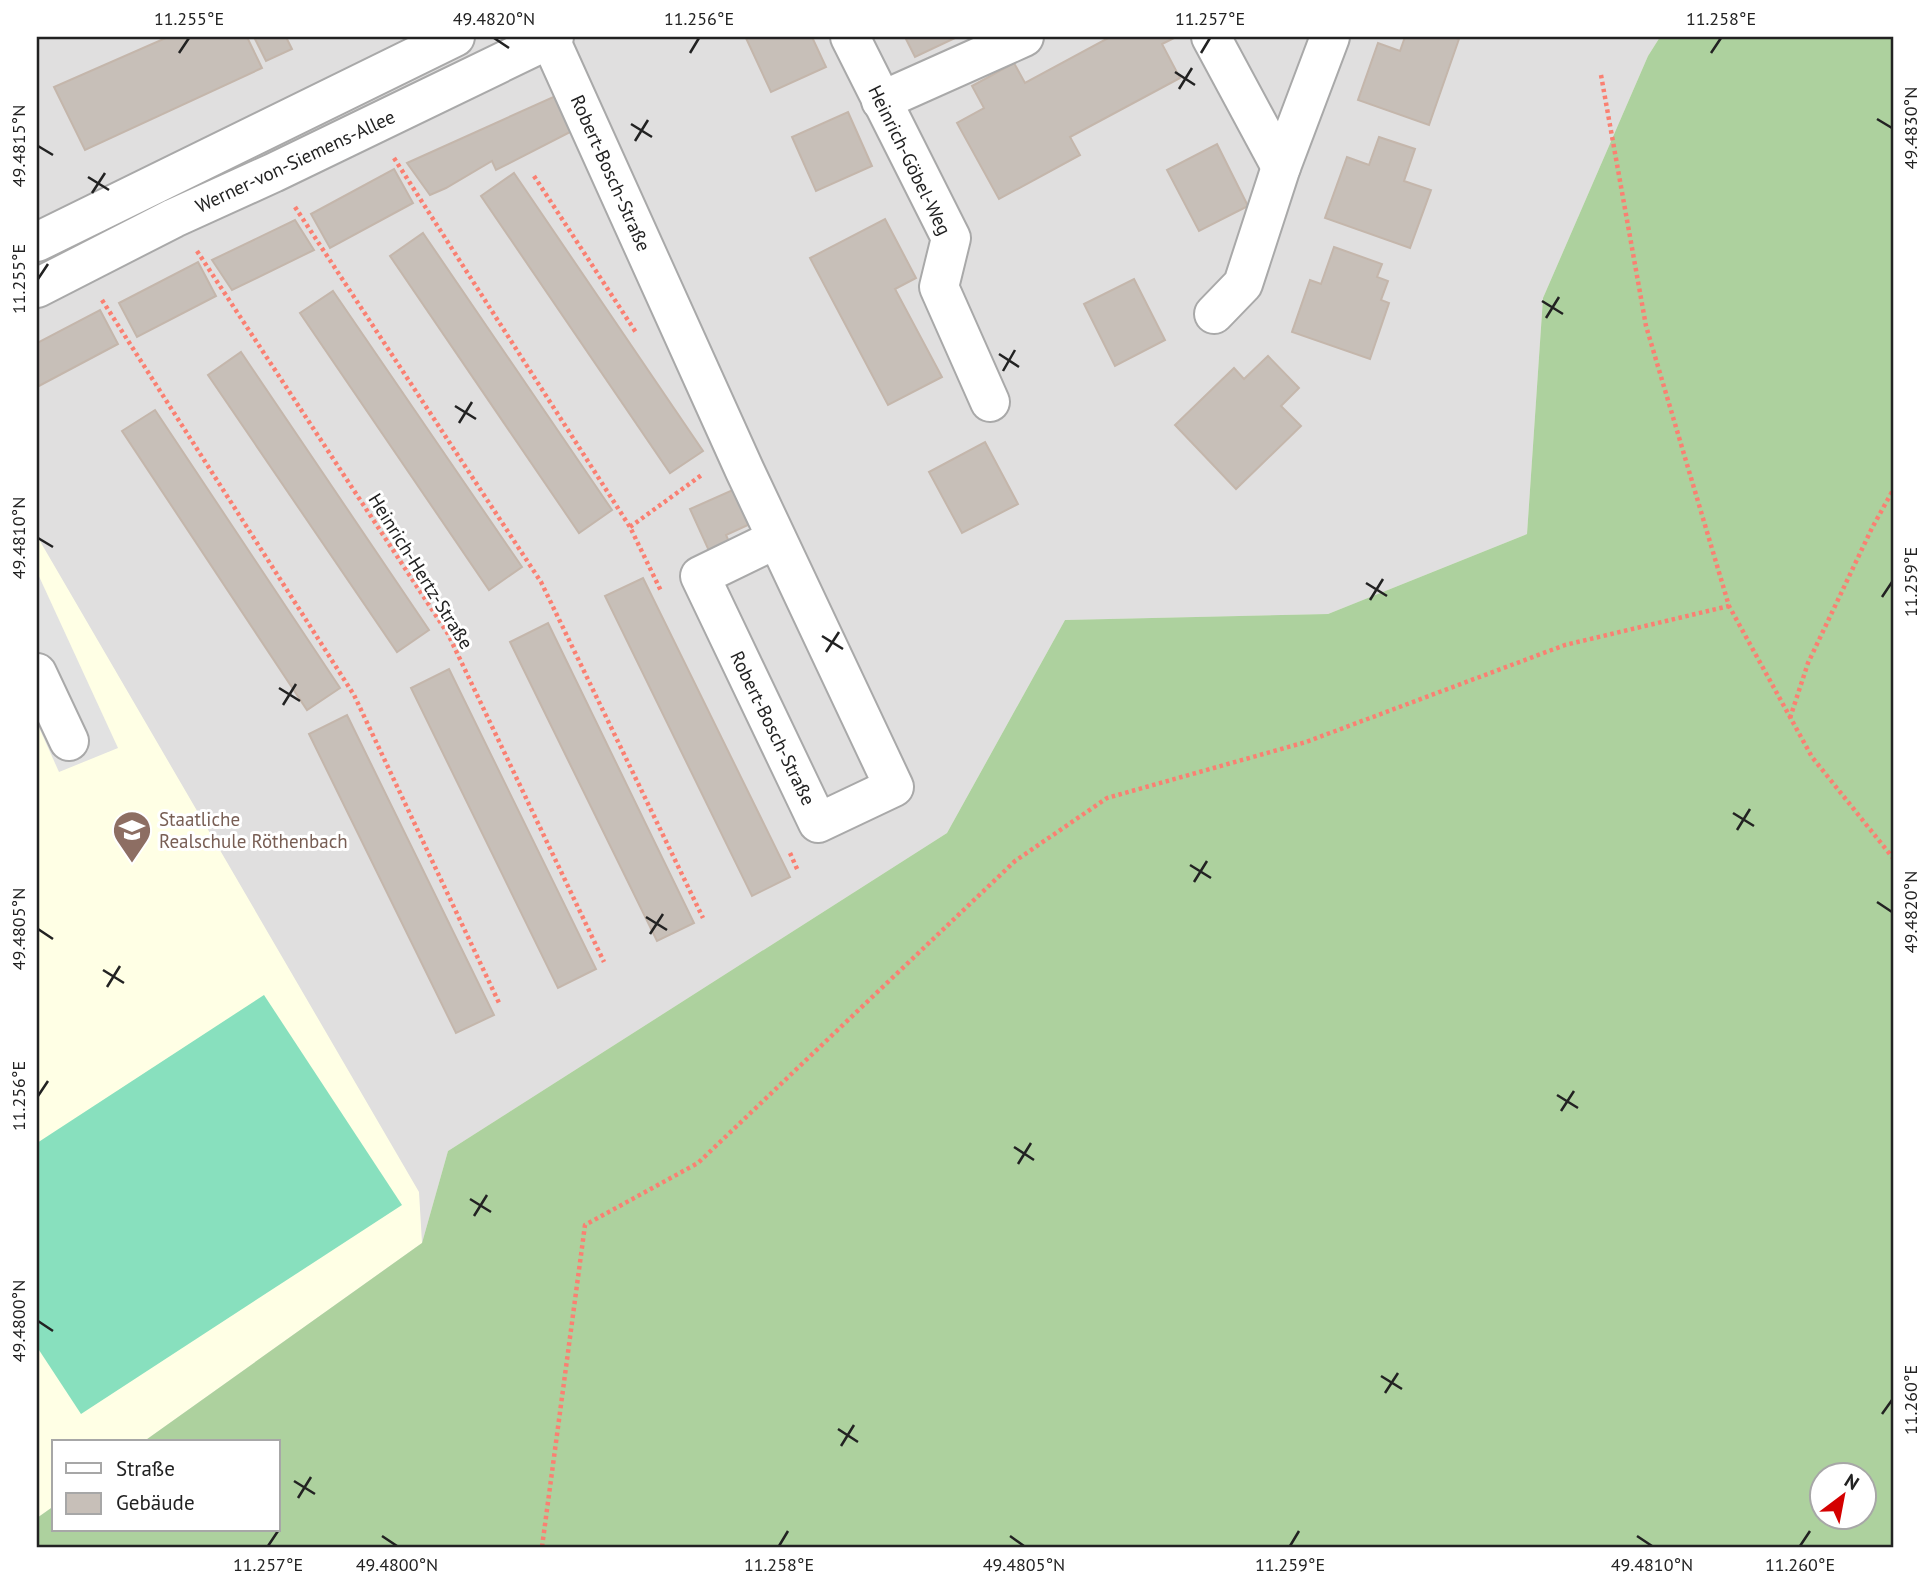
<svg xmlns="http://www.w3.org/2000/svg" width="1930" height="1584" font-family="'PT Sans',sans-serif">
	<style>
		.residential { fill: #e0dfdf }
		.education { fill: #ffffe5 }
		.forest { fill: #add19e; fill-rule: evenodd }
		.pitch { fill: #88e0be }
		.parking { fill: #e2e2e2 }
		.building { fill: #c7bfb8; stroke: #c4b6ab; stroke-width: 2 }
		.lines { fill: none; stroke-linecap: round; stroke-linejoin: round }
		.minor-casing { stroke: #a9a9a9; stroke-width: 42 }
		.path { stroke: #fa8072; stroke-width: 4.5; stroke-dasharray: 3.5 3.5; stroke-linecap: butt }
		.minor { stroke: #fff; stroke-width: 38 }
		.ticks { fill: none; stroke: #222; stroke-width: 2.5 }
		.labels { text-anchor: middle; stroke-width: 6; stroke-linejoin: round; paint-order: stroke }
		.street-label { font-size: 19px; fill: #222; stroke: #fff }
		.education-label { font-size: 19px; fill: #785e54; stroke: #fff; text-anchor: start }
		.neatline { fill: none; stroke: #222; stroke-width: 2.5 }
		.ticks-label { font-size: 18px; text-anchor: middle; fill: #222 }
	</style>
	<rect width="100%" height="100%" fill="#f2efe9"/>
	<path class="residential" d="M37,37H1660L1648,56L1543,298L1527,534L1328,614L1065,620L947,833L448,1151L422,1243L143,1442H54V1506L37,1518Z"/>
	<path class="education" d="M37,536L419,1192L422,1243L143,1442H54V1506L37,1518Z"/>
	<path class="forest" d="M1660,37H1893V1547H37V1518L54,1506V1530H278V1442H143L422,1243L448,1151L947,833L1065,620L1328,614L1527,534L1543,298L1648,56ZM1822,1476H1864V1518H1822Z"/>
	<path class="pitch" d="M264,995L402,1205L81,1414L37,1347V1143Z"/>
	<path class="parking" d="M37,572L118,748L59,772L37,723Z"/>
	<g class="building">
		<path d="M168,37H247L262,68L85,150L54,87Z"/>
		<path d="M254,37H286L292,49L266,61Z"/>
		<path d="M749,37H812L826,67L771,92L746,38Z"/>
		<path d="M905,37H957L915,57Z"/>
		<path d="M1110,37H1176L1162,44L1180,78L1070,137L1080,155L999,199L957,123L984,108L972,86L1014,63L1025,83Z"/>
		<path d="M1405,37H1453L1459,39L1429,125L1358,100L1378,43L1400,51Z"/>
		<path d="M560,94L576,129L496,170L492,161L446,188L430,195L407,163Z"/>
		<path d="M848,112L872,166L816,191L792,137Z"/>
		<path d="M1379,137L1415,149L1404,181L1431,190L1410,248L1325,218L1347,157L1369,165Z"/>
		<path d="M1217,144L1248,206L1199,231L1167,170Z"/>
		<path d="M394,169L413,203L330,248L311,214Z"/>
		<path d="M514,173L703,451L670,473L481,196Z"/>
		<path d="M885,219L916,278L895,289L942,377L888,405L810,258Z"/>
		<path d="M295,220L314,250L232,290L212,260Z"/>
		<path d="M423,233L612,510L579,533L390,256Z"/>
		<path d="M1334,247L1382,264L1377,277L1388,281L1381,300L1389,303L1370,359L1292,332L1310,280L1321,284Z"/>
		<path d="M198,262L216,296L137,337L119,303Z"/>
		<path d="M1134,279L1165,340L1115,366L1084,304Z"/>
		<path d="M333,291L522,567L489,590L300,313Z"/>
		<path d="M100,310L118,344L37,387V343Z"/>
		<path d="M241,352L429,630L397,652L208,375Z"/>
		<path d="M1268,356L1299,388L1281,406L1301,426L1236,489L1175,425L1234,368L1244,379Z"/>
		<path d="M155,410L340,688L307,710L122,431Z"/>
		<path d="M985,442L1018,504L962,533L929,472Z"/>
		<path d="M744,485L761,519L726,535L730,544L710,553L690,509Z"/>
		<path d="M643,578L790,877L752,896L605,596Z"/>
		<path d="M548,623L694,923L657,941L510,642Z"/>
		<path d="M449,669L596,969L558,988L411,688Z"/>
		<path d="M347,715L494,1015L456,1033L309,734Z"/>
	</g>
	<g class="lines">
		<g class="minor-casing">
			<g id="minor">
				<path d="M549,37L745,471L894,787L818,823L700,576L776,539"/>
				<path d="M850,37L951,238L939,287L990,402"/>
				<path d="M1211,37L1281,167"/>
				<path d="M881,101L1024,37"/>
				<path d="M37,242L455,37"/>
				<path d="M37,288L174,218L273,173L554,37"/>
				<path d="M1214,314L1243,284L1281,167L1330,37"/>
				<path d="M37,673L69,741"/>
			</g>
		</g>
		<g class="path">
			<path d="M1601,75L1646,326L1729,606L1812,757L1893,858"/>
			<path d="M394,158L630,527L661,591"/>
			<path d="M534,176L637,334"/>
			<path d="M295,207L541,582L703,918"/>
			<path d="M197,251L448,634L604,962"/>
			<path d="M102,300L354,695L500,1005"/>
			<path d="M630,527L703,474"/>
			<path d="M1790,718L1808,663L1872,528L1893,490"/>
			<path d="M790,853L798,871"/>
			<path d="M542,1547L585,1225L698,1163L1015,861L1107,798L1306,742L1565,645L1729,606"/>
		</g>
		<use href="#minor" class="minor"/>
	</g>
	<path class="ticks" d="M494,38L509,48M179,53L189,38M690,53L699,38M1201,53L1210,38M1711,53L1721,38M1175,72L1195,85M1179,89L1192,68M1877,119L1892,128M631,124L652,137M635,141L648,120M38,146L53,155M88,177L109,190M92,193L105,173M38,279L48,264M1542,301L1563,314M1546,318L1559,297M999,354L1019,367M1003,371L1015,350M455,406L476,419M459,423L472,402M38,538L53,547M1366,583L1387,596M1882,597L1892,582M1370,600L1383,579M822,636L843,649M826,652L839,632M279,688L300,701M283,705L296,684M1733,813L1754,826M1737,830L1750,809M1190,865L1211,878M1194,882L1207,861M1877,902L1892,912M646,917L667,930M38,929L53,939M650,934L663,914M103,970L124,983M107,987L120,966M1557,1095L1578,1108M38,1096L48,1081M1561,1111L1574,1091M1014,1147L1034,1160M1018,1164L1031,1143M470,1199L491,1212M474,1216L487,1195M38,1321L53,1331M1381,1376L1402,1389M1385,1393L1398,1373M1882,1414L1892,1400M838,1429L858,1442M841,1446L854,1425M294,1481L315,1494M298,1498L311,1477M382,1536L397,1546M1010,1536L1024,1546M1637,1536L1652,1546M268,1546L278,1531M779,1546L788,1531M1290,1546L1299,1531M1800,1546L1810,1531"/>
	<defs>
		<g id="school-pin" transform="scale(2.0125)"><path d="M0 17L-7.5 6A9.5 9.5 0 1 1 7.5 6Z" fill="#8d6e63" stroke="#fff"/><path d="M0-5L7-2L0 1L-7-2ZM-4 1L0 2.5L4 1V4Q0 6-4 4Z" fill="#fff"/></g>
	</defs>
	<g fill-rule="evenodd">
		<use href="#school-pin" x="132" y="830"/>
	</g>
	<g class="labels">
		<g class="street-label">
			<text transform="translate(910 160) rotate(64)" y="7">Heinrich-Göbel-Weg</text>
			<text transform="translate(295 161) rotate(-25)" y="7">Werner-von-Siemens-Allee</text>
			<text transform="translate(611 173) rotate(66)" y="7">Robert-Bosch-Straße</text>
			<text transform="translate(421 571) rotate(58)" y="7">Heinrich-Hertz-Straße</text>
			<text transform="translate(773 728) rotate(64)" y="7">Robert-Bosch-Straße</text>
		</g>
		<g class="education-label">
			<text x="159" y="826">Staatliche<tspan x="159" dy="22">Realschule Röthenbach</tspan></text>
		</g>
	</g>
	<rect width="1930" height="1584" fill="none" stroke="#ffffff" stroke-width="77"/>
	<rect x="52" y="1440" width="228" height="91" fill="#ffffff" stroke="#a7a7a7" stroke-width="2"/>
	<rect x="66" y="1463" width="35" height="10" fill="#ffffff" stroke="#a7a7a7" stroke-width="2"/>
	<text x="116" y="1476" font-size="21" fill="#222222">Straße</text>
	<rect x="66" y="1493" width="35" height="21" fill="#c7bfb8" stroke="#a7a7a7" stroke-width="2"/>
	<text x="116" y="1510" font-size="21" fill="#222222">Gebäude</text>
	<g transform="translate(1843 1496) rotate(32)"><circle r="33" fill="#ffffff" stroke="#a7a7a7" stroke-width="2"/>
	<path d="M0-5L12 26L0 18L-12 26Z" fill="#d40000"/>
	<text y="-10" font-size="19" font-weight="bold" text-anchor="middle" fill="#222222">N</text>
	</g>
	<rect x="38" y="38" width="1854" height="1508" class="neatline"/>
	<g class="ticks-label">
		<text x="189" y="25">11.255°E</text>
		<text x="494" y="25">49.4820°N</text>
		<text x="699" y="25">11.256°E</text>
		<text x="1210" y="25">11.257°E</text>
		<text x="1721" y="25">11.258°E</text>
		<text transform="translate(1911 128) rotate(-90)" y="6">49.4830°N</text>
		<text transform="translate(19 146) rotate(-90)" y="6">49.4815°N</text>
		<text transform="translate(19 279) rotate(-90)" y="6">11.255°E</text>
		<text transform="translate(19 538) rotate(-90)" y="6">49.4810°N</text>
		<text transform="translate(1911 582) rotate(-90)" y="6">11.259°E</text>
		<text transform="translate(1911 912) rotate(-90)" y="6">49.4820°N</text>
		<text transform="translate(19 929) rotate(-90)" y="6">49.4805°N</text>
		<text transform="translate(19 1096) rotate(-90)" y="6">11.256°E</text>
		<text transform="translate(19 1321) rotate(-90)" y="6">49.4800°N</text>
		<text transform="translate(1911 1400) rotate(-90)" y="6">11.260°E</text>
		<text x="268" y="1571">11.257°E</text>
		<text x="397" y="1571">49.4800°N</text>
		<text x="779" y="1571">11.258°E</text>
		<text x="1024" y="1571">49.4805°N</text>
		<text x="1290" y="1571">11.259°E</text>
		<text x="1652" y="1571">49.4810°N</text>
		<text x="1800" y="1571">11.260°E</text>
	</g>
</svg>
